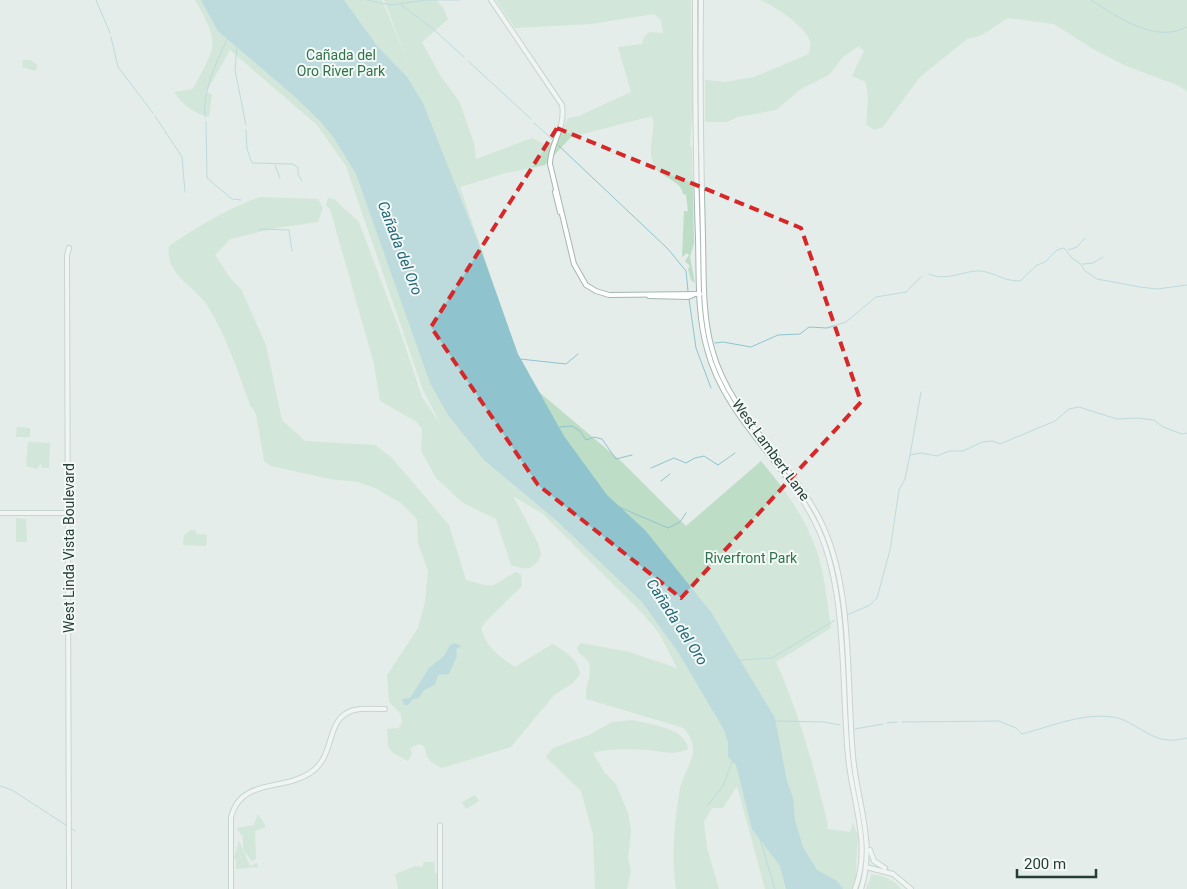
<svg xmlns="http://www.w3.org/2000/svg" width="1187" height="889" font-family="Roboto,sans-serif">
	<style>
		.green { fill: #beddc7 }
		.water { fill: #8fc4cf }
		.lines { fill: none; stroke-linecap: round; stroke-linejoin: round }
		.stream { stroke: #8fc4cf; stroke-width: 1 }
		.secondary-casing { stroke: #a3b8b1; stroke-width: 6 }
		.secondary { stroke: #fff; stroke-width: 4 }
		.marked { fill: none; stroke: #d62828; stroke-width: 4; stroke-dasharray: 10 6; stroke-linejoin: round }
		.labels { text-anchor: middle; stroke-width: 4; stroke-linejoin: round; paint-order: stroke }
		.park-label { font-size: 14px; fill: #30734a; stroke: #f4f9f7 }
		.street-label { font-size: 14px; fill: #243e37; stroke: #f4f9f7 }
		.water-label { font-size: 15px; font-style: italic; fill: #206877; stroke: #f4f9f7 }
	</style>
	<rect width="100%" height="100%" fill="#e4ede9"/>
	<g class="green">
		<path d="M195,0H382L409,65L384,0H436L443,7L448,19L422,42L440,75L459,101L474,143L476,159L532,138L548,146L561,131L568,118L579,116L631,92L618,47L642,44L644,37L649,32L663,33L661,20L654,14L591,24L515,28L496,0H691L693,107L690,144L692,149L694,243L690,257L695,283L691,280L688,269L690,266L685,261L689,255L687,253L682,257L684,211H688L686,195L683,194C682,181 662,178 655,167C645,151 657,132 652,116L571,137L545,165L502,174L460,187L523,370L532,386L622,462L686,526L761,461C784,488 804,515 816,549C825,574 827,602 831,628L776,662C800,715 814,769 828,824L827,829L850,832L853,823L856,832L858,833C858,851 853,872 859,889H765L737,786L723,808H712L704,822L707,848L719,889H676C671,853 674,825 680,789C682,777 691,766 693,753C694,743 690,736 684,728L586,699C585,688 592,674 589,663C586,657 579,655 577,648L581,643L629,652L677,668L659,633L643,614L543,514L513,496L538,543L541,554C535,571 526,570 511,565L496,519L463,503L436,478L421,451L422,430L417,422L380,401L374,364L330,209L326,205L328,198L334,199L359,222L401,334L422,397L441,425L423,390L346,166L317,125L230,50L206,92L212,94L209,117C193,113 184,106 174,92L193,89C216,45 221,45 195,0Z"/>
		<path d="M760,0H1187V91L1177,85L1126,66L1093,49L1054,24L1008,18L982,35L967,39L920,77L883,127L874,130L866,124L868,100L866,82L852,76L864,51L859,46L843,57L829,75L801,89L776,110L738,117L727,122H705V80L725,82L754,77L809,54C809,51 811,46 810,42C808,28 773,5 760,0Z"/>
		<path d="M23,60H30L37,65L36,71L22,67Z"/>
		<path d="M260,197L318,199L323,208L318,222L276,228L230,239L215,255L230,278L241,289L266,345L282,420L305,441L375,445L392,458L449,525L466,580C497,589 489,587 516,572L521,574L522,586L485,622L481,629C487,647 499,657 515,667L552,644C564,650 579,660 580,674L573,683L554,695L511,747L442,768C431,763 426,759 425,747L419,744L410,748L412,754L408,761L393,753L388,746L387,729L399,728L402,723L401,714L389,702L387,675L418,628L425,602L428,571L418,543L417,519L401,503L375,488L358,482L330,479L271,466L264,461L256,414L250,405C238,372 227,338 209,308C195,285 165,276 169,246C197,227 228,208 260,197Z"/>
		<path d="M17,427L30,428V437H16Z"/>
		<path d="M28,442L50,443L49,468H42L41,463L37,469L26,466Z"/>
		<path d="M16,518L26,519L27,542H16Z"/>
		<path d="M191,530L196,531V534L207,535L206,546L183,545L184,535Z"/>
		<path d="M633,720C651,725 685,727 688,749C674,756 662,751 647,750C629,749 609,748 593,753L605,773L616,784L628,813L631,830L628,859L631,871L627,889H595L593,835L581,791L546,757L553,748L589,735L612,722Z"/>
		<path d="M475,795L479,801L466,809L462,802Z"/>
		<path d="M258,814L266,827L255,831L256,859L252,861L243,850V837L236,828L254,825Z"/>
		<path d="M239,841L250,866L257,863L259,867L236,869V860L234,857Z"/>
		<path d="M424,862H434L435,873H438V889H398L395,874L415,866L422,867Z"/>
		<path d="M872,874C884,876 893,879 901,889H866Z"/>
	</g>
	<g class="water">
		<path d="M201,0H344L378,47L407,77L423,103L478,242L518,354L564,436L607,495L645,530L711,612L775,718L787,781L793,798L795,820L803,847L817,870L837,881L843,889H786L780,866L752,829L736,765L728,757V742L724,730L678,652L642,602L557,521L484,460L448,415L430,383L356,174L334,138L320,121L294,96L218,31Z"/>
		<path d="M455,643L462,646L456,649L457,656L449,674L438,675L435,685L424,690L419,698L413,699L408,705H404L402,699L410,698L429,668L444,656L450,645Z"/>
	</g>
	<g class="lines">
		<g class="stream">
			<path d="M96,0L110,33"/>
			<path d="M367,0L391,5L426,0H459"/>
			<path d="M1091,0C1117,17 1156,44 1187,27"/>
			<path d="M401,5L432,28L464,57"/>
			<path d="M111,37L118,67L153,113"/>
			<path d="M237,45L235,70L246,125"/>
			<path d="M468,61L531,119"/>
			<path d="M155,116L182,157L185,192"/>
			<path d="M205,117C202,90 217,62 228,37"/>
			<path d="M206,122L207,178L232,199L241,200"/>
			<path d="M534,123L552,139"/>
			<path d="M246,130L247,149L252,163L292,164L298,167V174L302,181"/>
			<path d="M558,145L668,249L686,271L688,291"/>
			<path d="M275,165L280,178"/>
			<path d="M259,229L289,230L292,251"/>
			<path d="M1068,250L1077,247L1085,238"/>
			<path d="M1083,264L1093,263L1103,257"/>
			<path d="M929,274C943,281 960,273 975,271C989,269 1004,282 1020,281L1037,265L1045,262L1057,250L1064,248L1073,259L1081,264L1084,270L1097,279L1140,287L1157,289L1187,285"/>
			<path d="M689,299L696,348L711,388"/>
			<path d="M715,343L723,342L751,347L778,335L800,334L809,327L827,328L846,322L876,297L906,292L921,277"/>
			<path d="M520,359L566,364L578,354"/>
			<path d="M560,427L572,426L580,431L586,440L594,437L602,439L616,459L632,455"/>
			<path d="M910,455L921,453L937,456L949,451H963L982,442L993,441L1000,444L1055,421L1069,409L1079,407L1117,419L1137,418L1154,420L1163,427L1182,434L1187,433"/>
			<path d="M651,468L674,458L686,463L695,458L704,456L718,465L735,453"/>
			<path d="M661,481L670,474"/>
			<path d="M619,507L668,528L680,522L686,513"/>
			<path d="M847,615L870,605L877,598L890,550L899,490L905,479L910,455L921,392"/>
			<path d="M739,660L772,658L835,620"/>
			<path d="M776,721L824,722L840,725"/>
			<path d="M902,722L999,721L1016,728L1022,734C1052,726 1087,711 1118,718C1135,723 1150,739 1168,740C1174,741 1181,739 1187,738"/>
			<path d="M887,723L897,722"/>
			<path d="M855,729L883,724"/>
			<path d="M0,786L12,790L75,831"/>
			<path d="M707,806L723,786L732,762"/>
			<path d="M760,839L775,889"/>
		</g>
		<g class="secondary-casing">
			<g id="secondary">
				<path d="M491,0L562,105C566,128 550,143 550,164L574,264L586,285L596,291L609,295L700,294"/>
				<path d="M695,0C695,79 695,159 698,238C699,275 697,314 707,349C725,418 784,460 815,522C848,586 841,684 848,756C852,802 872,844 855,889"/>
				<path d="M701,0C700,79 701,159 703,238C704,275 702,313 712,349C730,416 788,458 819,518C854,585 846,680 853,756C857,802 876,843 861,889"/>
				<path d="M555,192L560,212"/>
				<path d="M649,296L688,297L693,295"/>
				<path d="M0,513H69"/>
				<path d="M440,825V889"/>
				<path d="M870,850L874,861L885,868"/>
				<path d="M866,867L893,874L911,889"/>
				<path d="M69,889L67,255L69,248"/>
				<path d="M231,889V817C241,778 283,791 310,773C337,756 324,718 354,710C363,708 375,709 385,709"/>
			</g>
		</g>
		<use href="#secondary" class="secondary"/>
	</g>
	<path d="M0 0H1187V889H0ZM557,128L801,228L861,402L681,598L538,485L431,327Z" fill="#e4ede9" fill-opacity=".55" fill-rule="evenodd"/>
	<path class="marked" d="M557,128L801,228L861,402L681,598L538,485L431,327Z"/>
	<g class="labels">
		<g class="park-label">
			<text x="341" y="60">Cañada del<tspan x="341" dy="16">Oro River Park</tspan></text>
			<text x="751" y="563">Riverfront Park</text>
		</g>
		<g class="street-label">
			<text transform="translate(771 450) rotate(54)" y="5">West Lambert Lane</text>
			<text transform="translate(69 548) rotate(-90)" y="5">West Linda Vista Boulevard</text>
		</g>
		<g class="water-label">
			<text transform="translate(400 248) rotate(69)" y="5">Cañada del Oro</text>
			<text transform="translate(677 622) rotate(57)" y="5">Cañada del Oro</text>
		</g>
	</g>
	<path d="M1017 869v8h79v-8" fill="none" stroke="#243e37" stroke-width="2.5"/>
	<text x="1024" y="869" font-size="15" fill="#243e37" stroke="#f4f9f7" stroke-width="4" paint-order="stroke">200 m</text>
</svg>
